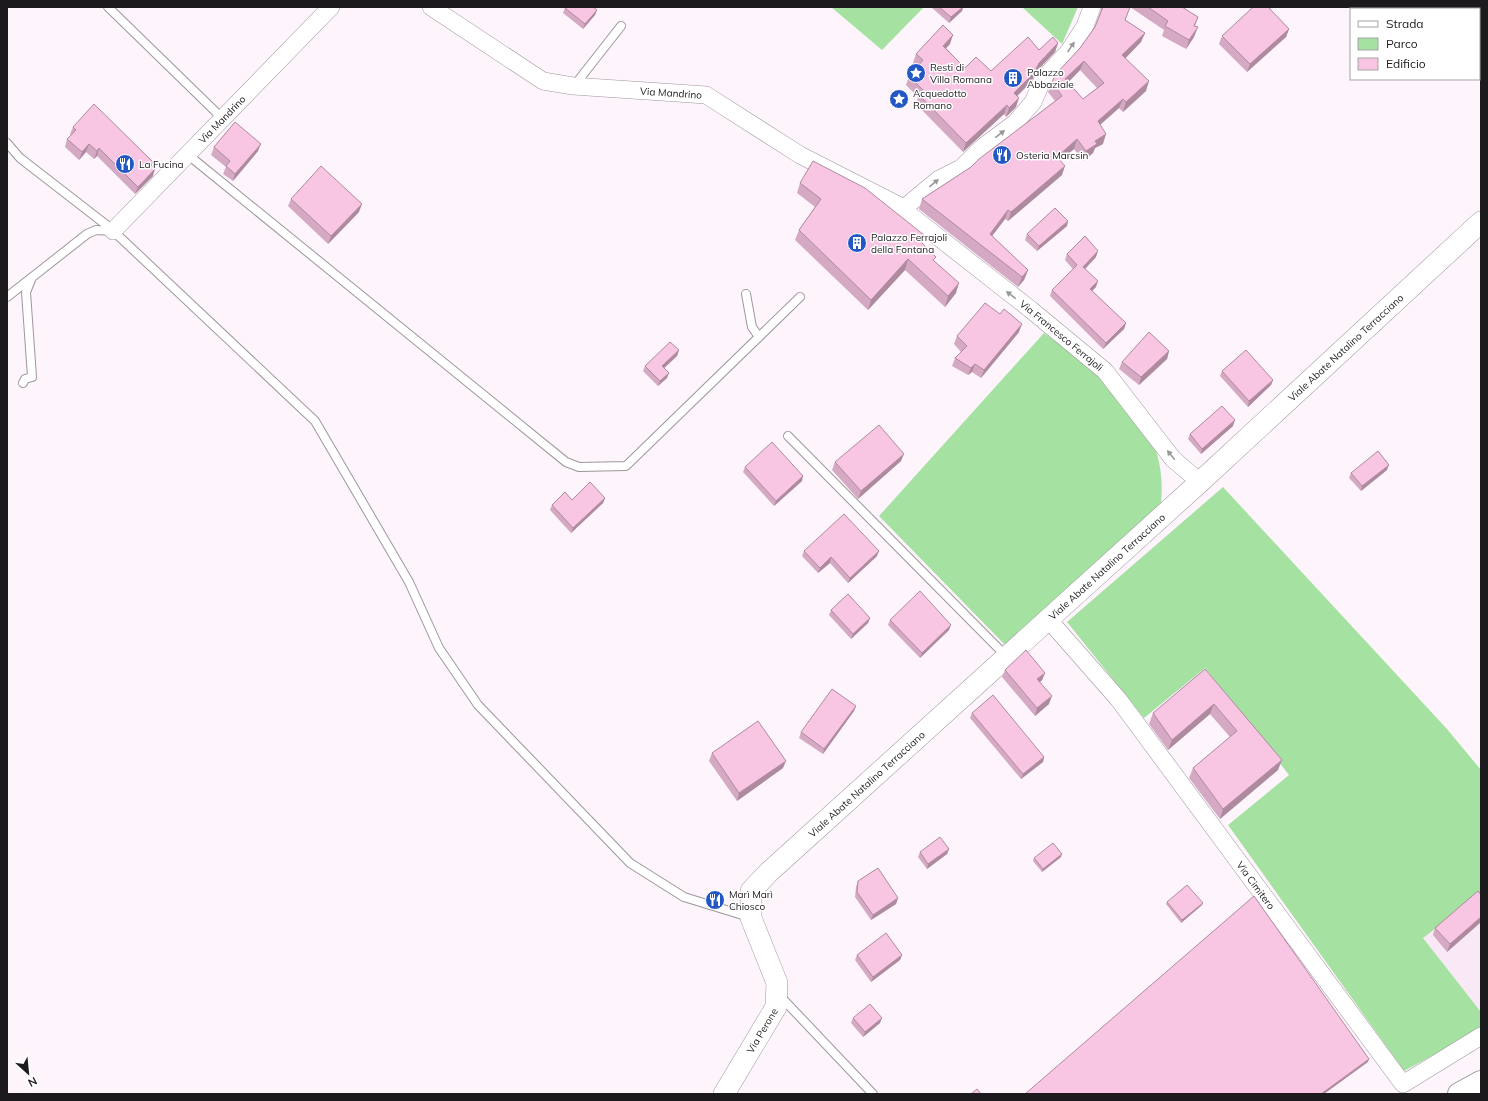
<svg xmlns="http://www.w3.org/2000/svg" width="1488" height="1101" font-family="Mulish,sans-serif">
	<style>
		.built { fill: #f9e9f7 }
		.green { fill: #a5e2a2 }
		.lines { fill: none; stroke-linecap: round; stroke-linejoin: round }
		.service-casing { stroke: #9e969d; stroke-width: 10 }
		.minor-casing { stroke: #9e969d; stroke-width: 18 }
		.tertiary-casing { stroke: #9e969d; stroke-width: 22 }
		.motorway-casing { stroke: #9e969d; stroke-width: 24 }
		.service { stroke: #fff; stroke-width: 8 }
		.minor { stroke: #fff; stroke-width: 17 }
		.tertiary { stroke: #fff; stroke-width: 21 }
		.motorway { stroke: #fff; stroke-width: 22 }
		.wall { fill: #d5a9c3; fill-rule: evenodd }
		.shaded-wall { fill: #ae8a9f }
		.building { fill: #f8c5e3; stroke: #ae8a9f; fill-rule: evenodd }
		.oneway { fill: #999899 }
		.labels { text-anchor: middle; stroke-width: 3; stroke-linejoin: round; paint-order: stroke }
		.poi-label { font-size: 10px; fill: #1d1a1d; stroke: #fff; text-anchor: start }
		.street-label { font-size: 10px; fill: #1d1a1d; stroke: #fff }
	</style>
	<rect width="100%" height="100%" fill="#fef5fc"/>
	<path class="built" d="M1481,894V1012L1423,938Z"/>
	<g class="green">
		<path d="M831,7H924L882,50Z"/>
		<path d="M1022,7H1078L1062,44Z"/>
		<path d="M1044,333L1101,375L1153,442C1161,462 1164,487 1160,509L1006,646L879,516Z"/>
		<path d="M1223,487L1447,729L1481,770V894L1423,938L1481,1012V1029L1404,1071L1228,825L1289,775L1205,668L1144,718L1067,622Z"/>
	</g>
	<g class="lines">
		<g class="service-casing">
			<g id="service">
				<path d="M108,7L222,118"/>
				<path d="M574,86L621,26"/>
				<path d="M7,143L20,158L109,227L315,421L409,582L439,648L478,705L630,863L684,897L749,917"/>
				<path d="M187,154L566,462L579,467L626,466L800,297"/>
				<path d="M746,294L752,327L759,337"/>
				<path d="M7,297L87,234L96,230L113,231"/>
				<path d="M23,383L25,379L32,377L26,292L31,280"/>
				<path d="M788,436L1007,657"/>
				<path d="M780,996L873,1094"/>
			</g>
		</g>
		<g class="minor-casing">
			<g id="minor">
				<path id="s1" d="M431,7L543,81L573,86L706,95L800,155L904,208L910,215L1030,309L1105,371L1173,459L1200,482"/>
				<path d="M1471,7L1472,9"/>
				<path d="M1479,26L1481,31"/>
				<path d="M904,208L939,179L961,168L984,146L1015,123L1033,102L1043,79L1069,51L1085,26L1092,7"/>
				<path id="s2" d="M113,231L331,7"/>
				<path id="s3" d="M1048,619L1119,700L1403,1084L1481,1036"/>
			</g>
		</g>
		<g class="tertiary-casing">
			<g id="tertiary">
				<path id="s4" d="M724,1094L776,1007L777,983L751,918V891L769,872L1200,482L1481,222"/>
			</g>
		</g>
		<g class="motorway-casing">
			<path id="motorway" d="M1459,1094L1481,1082"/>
		</g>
		<use href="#service" class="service"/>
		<use href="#minor" class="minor"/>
		<use href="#tertiary" class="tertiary"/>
		<use href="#motorway" class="motorway"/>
	</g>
	<g class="wall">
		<path d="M931,7H963L962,11L949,23Z"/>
		<path d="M1101,7H1182L1198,17L1195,26L1194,37L1186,49L1162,36L1164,30L1130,7L1125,20L1145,33L1141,42L1125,58L1146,91L1123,112L1119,108L1100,125L1103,144L1095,148L1093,153L1083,161L1074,149L1061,160L1062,175L1008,221L1005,219L992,236L1028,270L1024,280L1018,287L919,209L922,199L971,167L1055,101L1048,92L1052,82L1080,48L1095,27L1101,10ZM1080,70L1097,88L1083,99L1068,82Z"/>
		<path d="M1272,7L1270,9L1289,29L1286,37L1247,72L1219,44L1222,36Z"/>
		<path d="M565,8L597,10L595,15L583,29L563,13Z"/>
		<path d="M1058,43L1055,52L1036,72L1031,82L1017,96L1016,107L1006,117L1004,114L963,152L916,104L918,97L906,85L909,76L917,67L913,63L916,54L950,44L946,48L965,68L991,71L1039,50Z"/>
		<path d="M73,127L153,162L152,165L153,176L135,194L97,156L94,159L86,152L79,160L65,147L67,139L71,135L70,134Z"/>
		<path d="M214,147L258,151L233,181L223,174L226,167L211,155Z"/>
		<path d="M800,183L924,235L921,242L956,293L945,307L905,270L868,310L795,240L799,230L815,207L797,193Z"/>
		<path d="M291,199L359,212L328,244L288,206Z"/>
		<path d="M1067,226L1037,251L1025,240L1027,234Z"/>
		<path d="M1067,254L1096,257L1085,269L1096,287L1092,291L1126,323L1124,329L1103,349L1050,296L1052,290L1073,269L1065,260Z"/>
		<path d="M1019,332L981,378L972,372L968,375L952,366L955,358L961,352L954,344L957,336Z"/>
		<path d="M679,350L677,356L664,368L667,378L658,386L643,371L645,366Z"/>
		<path d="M1169,351L1167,359L1139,385L1119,369L1122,362Z"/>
		<path d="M1222,371L1273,380L1271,385L1248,407L1220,376Z"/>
		<path d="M1233,426L1201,454L1188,439L1190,434Z"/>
		<path d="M901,461L858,499L832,470L835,462Z"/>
		<path d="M745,467L802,481L774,506L743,472Z"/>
		<path d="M1387,470L1361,491L1349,478L1351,473Z"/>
		<path d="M605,498L603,503L571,533L550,510L552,505L572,500Z"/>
		<path d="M804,551L877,556L848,583L830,563L818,573L802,556Z"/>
		<path d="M831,610L870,618L868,623L851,639L829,615Z"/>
		<path d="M890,620L949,630L920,658L888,625Z"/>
		<path d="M1205,669L1278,770L1220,819L1189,778L1193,768L1230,737L1210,714L1168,750L1149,724L1153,713Z"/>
		<path d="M1005,670L1045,673L1042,680L1040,682L1049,704L1035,716L1002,677Z"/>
		<path d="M856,706L854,711L823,754L799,738L801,732Z"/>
		<path d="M972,713L1044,757L1043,762L1021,779L970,718Z"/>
		<path d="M712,753L783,768L737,801L709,761Z"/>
		<path d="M949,849L947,854L927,869L918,857L920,852Z"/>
		<path d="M1061,857L1042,872L1033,861L1034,858Z"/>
		<path d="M858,881L898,898L896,904L871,920L855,897L856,887Z"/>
		<path d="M1481,895V922L1447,952L1433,935L1435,928Z"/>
		<path d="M1167,902L1202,905L1181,923L1166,904Z"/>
		<path d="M857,955H902L900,960L871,982L855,960Z"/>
		<path d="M853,1018L880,1023L863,1037L851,1023Z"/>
	</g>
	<g class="shaded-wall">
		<path d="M963,7L962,11L949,23L951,17Z"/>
		<path d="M1380,7H1387L1382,9H1379Z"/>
		<path d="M597,10L595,15L583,29L585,24Z"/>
		<path d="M1198,27L1194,37L1186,49L1189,40Z"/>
		<path d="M1289,29L1286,37L1247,72L1250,64Z"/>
		<path d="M1145,33L1141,42L1119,65L1122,55Z"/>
		<path d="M953,35L950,44L940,55L943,46Z"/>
		<path d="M1058,43L1055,52L1036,72L1031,82L1011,102L1014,93L1039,63Z"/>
		<path d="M1084,61L1080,70L1062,89L1065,79Z"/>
		<path d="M1149,81L1146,91L1123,112L1126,102Z"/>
		<path d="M1019,98L1016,107L1006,117L1009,108Z"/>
		<path d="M1123,99L1119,108L1094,130L1098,121Z"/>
		<path d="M1007,105L1004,114L963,152L966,143Z"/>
		<path d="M1106,134L1103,144L1095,148L1093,153L1083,161L1086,151L1095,141Z"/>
		<path d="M1077,139L1074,149L1054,166L1057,157Z"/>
		<path d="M89,144L86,152L79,160L82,152Z"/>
		<path d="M261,144L258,151L233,181L235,174Z"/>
		<path d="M99,148L97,156L94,159L97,151Z"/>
		<path d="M1065,166L1062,175L1008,221L1011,212Z"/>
		<path d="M155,169L153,176L135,194L138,187Z"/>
		<path d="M362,204L359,212L328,244L331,236Z"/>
		<path d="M1008,210L1005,219L986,244L990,234Z"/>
		<path d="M1068,221L1067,226L1037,251L1039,246Z"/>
		<path d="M1098,251L1096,257L1081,273L1083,267Z"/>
		<path d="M908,259L905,270L868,310L871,300Z"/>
		<path d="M1028,270L1024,280L1018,287L1022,277Z"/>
		<path d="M1098,281L1096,287L1088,295L1090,289Z"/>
		<path d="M959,283L956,293L945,307L948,296Z"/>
		<path d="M1126,323L1124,329L1103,349L1106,343Z"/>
		<path d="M1022,324L1019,332L981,378L984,370Z"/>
		<path d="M679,350L677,356L661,371L662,366Z"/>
		<path d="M1169,351L1167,359L1139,385L1141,377Z"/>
		<path d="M975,364L972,372L968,375L971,368Z"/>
		<path d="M669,373L667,378L658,386L660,381Z"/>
		<path d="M1273,380L1271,385L1248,407L1249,401Z"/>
		<path d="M1235,420L1233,426L1201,454L1202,449Z"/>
		<path d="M904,454L901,461L858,499L861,491Z"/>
		<path d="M1389,465L1387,470L1361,491L1362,486Z"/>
		<path d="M803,476L802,481L774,506L776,501Z"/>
		<path d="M605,498L603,503L571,533L573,528Z"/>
		<path d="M879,551L877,556L848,583L850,578Z"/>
		<path d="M831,557L830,563L818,573L820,568Z"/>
		<path d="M870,618L868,623L851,639L853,634Z"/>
		<path d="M951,625L949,630L920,658L922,653Z"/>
		<path d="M1045,673L1042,680L1035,687L1037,679Z"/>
		<path d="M1052,696L1049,704L1035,716L1037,708Z"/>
		<path d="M1214,704L1210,714L1168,750L1172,740Z"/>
		<path d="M856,706L854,711L823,754L824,749Z"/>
		<path d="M1044,757L1043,762L1021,779L1023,774Z"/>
		<path d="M1282,760L1278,770L1220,819L1223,809Z"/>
		<path d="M786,761L783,768L737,801L739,793Z"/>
		<path d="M949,849L947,854L927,869L928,864Z"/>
		<path d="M1062,854L1061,857L1042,872L1043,869Z"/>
		<path d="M898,898L896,904L871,920L873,915Z"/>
		<path d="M1203,903L1202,905L1181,923L1182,920Z"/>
		<path d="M1481,917V922L1447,952L1450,944Z"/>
		<path d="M902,955L900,960L871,982L873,977Z"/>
		<path d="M882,1018L880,1023L863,1037L865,1032Z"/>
		<path d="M1369,1059L1368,1062L1324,1094H1321Z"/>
	</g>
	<g class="building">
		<path d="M566,7H593L597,10L585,24L565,8Z"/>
		<path d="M939,7H963L951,17Z"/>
		<path d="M1103,7H1130L1125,20L1145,33L1122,55L1149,81L1126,102L1123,99L1098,121L1106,134L1095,141L1097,144L1086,151L1077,139L1057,157L1065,166L1011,212L1008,210L990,234L1028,270L1022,277L922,199L971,167L979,159L1062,96L1052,82L1055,75L1080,48L1095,27ZM1084,61L1104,83L1083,99L1065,79Z"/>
		<path d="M1148,7H1182L1198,17L1194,26L1198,27L1189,40L1165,26L1168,21Z"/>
		<path d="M1253,7H1270L1269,8L1289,29L1250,64L1222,36Z"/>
		<path d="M943,25L953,35L943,46L965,68L976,57L991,71L1028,37L1039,50L1053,37L1058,43L1039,63L1034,73L1014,93L1019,98L1009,108L1007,105L966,143L919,95L923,90L909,76L923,60L916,54Z"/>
		<path d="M94,104L153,162L151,165L155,169L138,187L99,148L97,151L89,144L82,152L67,139L76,130L73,127Z"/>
		<path d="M235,122L261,144L235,174L226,166L230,161L214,147Z"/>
		<path d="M813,161L865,188L924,235L920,241L936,257L933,260L959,283L948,296L908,259L871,300L799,230L821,199L800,183Z"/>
		<path d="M321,166L362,204L331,236L291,199Z"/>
		<path d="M1055,208L1068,221L1039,246L1027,234Z"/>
		<path d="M1085,236L1098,251L1083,267L1098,281L1090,289L1126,323L1106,343L1052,290L1077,265L1067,254Z"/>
		<path d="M985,303L1000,314L1004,309L1022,324L984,370L975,364L971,368L955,358L967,346L957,336Z"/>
		<path d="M1149,332L1169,351L1141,377L1122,362Z"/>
		<path d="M670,342L679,350L662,366L669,373L660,381L645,366Z"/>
		<path d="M1246,350L1273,380L1249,401L1222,371Z"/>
		<path d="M1222,406L1235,420L1202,449L1190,434Z"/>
		<path d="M879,425L904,454L861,491L835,462Z"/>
		<path d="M772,442L803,476L776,501L745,467Z"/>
		<path d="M1378,451L1389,465L1362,486L1351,473Z"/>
		<path d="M590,482L605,498L573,528L552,505L565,492L572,500Z"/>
		<path d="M844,514L879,551L850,578L831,557L820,568L804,551Z"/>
		<path d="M920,591L951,625L922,653L890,620Z"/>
		<path d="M848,594L870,618L853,634L831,610Z"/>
		<path d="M1026,650L1045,673L1037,679L1052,696L1037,708L1005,670Z"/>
		<path d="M1205,669L1282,760L1223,809L1193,768L1237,731L1214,704L1172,740L1153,713Z"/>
		<path d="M832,689L856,706L824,749L801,732Z"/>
		<path d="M993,695L1044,757L1023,774L972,713Z"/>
		<path d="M758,721L786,761L739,793L712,753Z"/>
		<path d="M940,837L949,849L928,864L920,852Z"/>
		<path d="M1053,843L1062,854L1043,869L1034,858Z"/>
		<path d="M878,868L898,898L873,915L857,892L858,881Z"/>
		<path d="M1187,885L1203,903L1182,920L1167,902Z"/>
		<path d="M1478,891L1481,895V917L1450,944L1435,928Z"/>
		<path d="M1254,896L1369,1059L1321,1094H1025Z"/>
		<path d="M886,933L902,955L873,977L857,955Z"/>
		<path d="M870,1004L882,1018L865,1032L853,1018Z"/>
		<path d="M977,1089L981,1094H971Z"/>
	</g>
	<defs><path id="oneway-solid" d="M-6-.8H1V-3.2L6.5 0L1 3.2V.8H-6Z"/></defs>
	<g class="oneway">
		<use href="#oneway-solid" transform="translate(1071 47) rotate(-56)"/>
		<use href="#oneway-solid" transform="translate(1000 134) rotate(-37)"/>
		<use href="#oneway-solid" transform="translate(934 183) rotate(-39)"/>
		<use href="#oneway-solid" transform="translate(1011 295) rotate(-143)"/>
		<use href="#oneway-solid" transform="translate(1171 455) rotate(-129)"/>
	</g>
	<defs>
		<g id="sight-disc" transform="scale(1)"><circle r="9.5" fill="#2257c4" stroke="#fff"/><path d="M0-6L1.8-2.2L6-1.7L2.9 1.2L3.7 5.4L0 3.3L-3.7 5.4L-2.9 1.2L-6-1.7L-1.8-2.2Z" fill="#fff"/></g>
		<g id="building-disc" transform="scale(1)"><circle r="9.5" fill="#2257c4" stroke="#fff"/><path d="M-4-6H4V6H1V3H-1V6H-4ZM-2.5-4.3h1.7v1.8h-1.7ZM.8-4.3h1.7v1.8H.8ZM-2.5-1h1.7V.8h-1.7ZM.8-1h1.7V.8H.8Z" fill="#fff"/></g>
		<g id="restaurant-disc" transform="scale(1)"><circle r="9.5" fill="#2257c4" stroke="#fff"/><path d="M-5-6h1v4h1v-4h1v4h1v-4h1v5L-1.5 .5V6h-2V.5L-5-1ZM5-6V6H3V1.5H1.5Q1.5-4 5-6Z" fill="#fff"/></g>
	</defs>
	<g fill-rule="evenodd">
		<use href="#sight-disc" x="916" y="73"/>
		<use href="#building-disc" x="1013" y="78"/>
		<use href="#sight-disc" x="899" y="99"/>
		<use href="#restaurant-disc" x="1002" y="155"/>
		<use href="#restaurant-disc" x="125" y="164"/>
		<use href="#building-disc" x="857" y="243"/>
		<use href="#restaurant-disc" x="715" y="900"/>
	</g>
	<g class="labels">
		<g class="poi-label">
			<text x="930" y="71">Resti di<tspan x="930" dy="12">Villa Romana</tspan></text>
			<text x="1027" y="76">Palazzo<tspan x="1027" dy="12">Abbaziale</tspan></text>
			<text x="913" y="97">Acquedotto<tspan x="913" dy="12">Romano</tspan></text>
			<text x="1016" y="159">Osteria Marcsin</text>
			<text x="139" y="168">La Fucina</text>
			<text x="871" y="241">Palazzo Ferrajoli<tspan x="871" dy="12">della Fontana</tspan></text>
			<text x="729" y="898">Marì Marì<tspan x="729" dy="12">Chiosco</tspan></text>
		</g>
		<g class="street-label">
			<text dy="4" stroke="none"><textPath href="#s1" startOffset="263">Via Mandrino</textPath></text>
			<text dy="4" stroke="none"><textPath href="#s2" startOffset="156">Via Mandrino</textPath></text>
			<text dy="4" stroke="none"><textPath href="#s1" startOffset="729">Via Francesco Ferrajoli</textPath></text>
			<text dy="4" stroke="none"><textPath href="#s4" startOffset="1028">Viale Abate Natalino Terracciano</textPath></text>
			<text dy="4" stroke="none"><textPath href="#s4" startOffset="704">Viale Abate Natalino Terracciano</textPath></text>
			<text dy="4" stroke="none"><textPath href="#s4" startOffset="380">Viale Abate Natalino Terracciano</textPath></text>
			<text dy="4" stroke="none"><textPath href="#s3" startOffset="338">Via Cimitero</textPath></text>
			<text dy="4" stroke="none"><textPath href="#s4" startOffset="74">Via Perone</textPath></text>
		</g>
	</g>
	<rect width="1488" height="1101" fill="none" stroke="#1d1a1d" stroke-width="16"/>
	<rect x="1350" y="8" width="130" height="72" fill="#ffffff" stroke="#a5a3a5"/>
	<rect x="1358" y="21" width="20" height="6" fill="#ffffff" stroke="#a5a3a5"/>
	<text x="1386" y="28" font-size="12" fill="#1d1a1d">Strada</text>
	<rect x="1358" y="38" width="20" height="12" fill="#a5e2a2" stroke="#a5a3a5"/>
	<text x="1386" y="48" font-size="12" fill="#1d1a1d">Parco</text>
	<rect x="1358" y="58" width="20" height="12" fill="#f8c5e3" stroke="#a5a3a5"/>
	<text x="1386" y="68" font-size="12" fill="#1d1a1d">Edificio</text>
	<g transform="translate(28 1073) rotate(153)" stroke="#ffffff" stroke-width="3" paint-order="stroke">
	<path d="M0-3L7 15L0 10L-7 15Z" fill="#1d1a1d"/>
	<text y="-6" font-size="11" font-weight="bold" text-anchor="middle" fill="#1d1a1d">N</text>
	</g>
</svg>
